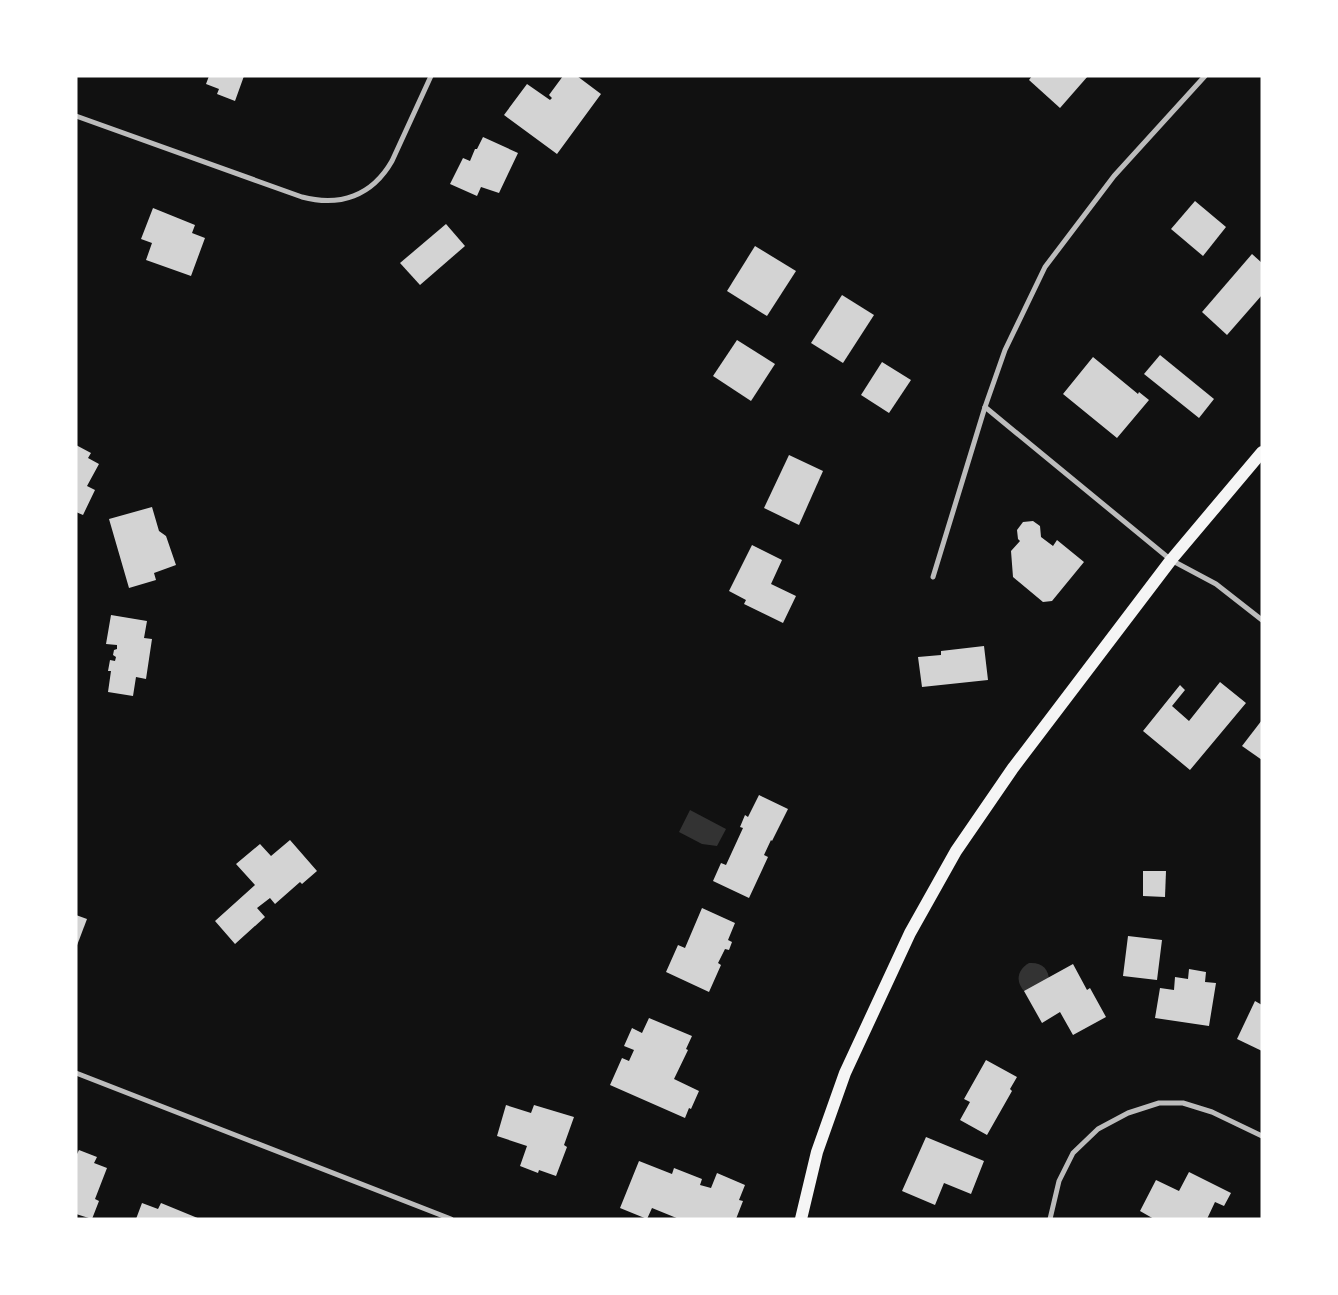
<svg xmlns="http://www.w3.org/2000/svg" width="1338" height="1295" font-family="Helvetica,sans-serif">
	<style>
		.water { fill: #333 }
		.building { fill: #d3d3d3 }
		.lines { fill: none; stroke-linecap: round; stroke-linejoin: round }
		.minor { stroke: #bcbcbc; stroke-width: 5 }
		.primary { stroke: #f5f5f5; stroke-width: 12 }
	</style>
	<rect width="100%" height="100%" fill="#111"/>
	<g class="water">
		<path d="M690,810L726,829L717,846L702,844L679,832Z"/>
		<path d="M1029,963C1042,962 1049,969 1049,981L1025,992C1015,982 1017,970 1029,963Z"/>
	</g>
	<g class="building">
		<path d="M209,76H244L235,101L217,94L219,89L206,84Z"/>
		<path d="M563,76H577L601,94L557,154L504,115L527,84L550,100L552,98L549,95Z"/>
		<path d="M1032,76H1088L1060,108L1029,80Z"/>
		<path d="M483,137L518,153L499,193L481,187L477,196L450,184L463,158L470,161L475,149H477Z"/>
		<path d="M1195,201L1226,227L1203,256L1171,229Z"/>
		<path d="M153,208L195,225L192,233L205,238L191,276L146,260L152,243L141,239Z"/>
		<path d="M446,224L465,246L420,285L400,263Z"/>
		<path d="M755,246L796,271L767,316L727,291Z"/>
		<path d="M1252,254L1262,263V295L1227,335L1202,312Z"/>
		<path d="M842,295L874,315L843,363L811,343Z"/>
		<path d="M737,340L775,364L751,401L713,376Z"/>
		<path d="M1160,355L1214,399L1199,418L1144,374Z"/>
		<path d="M1093,357L1138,394L1139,392L1149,400L1117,438L1063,394Z"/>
		<path d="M882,362L911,380L889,413L861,395Z"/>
		<path d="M76,445L91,453L88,458L99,464L87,486L95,490L83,515L76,512Z"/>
		<path d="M789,455L823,471L799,525L764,508Z"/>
		<path d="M152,507L159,531L166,536L176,565L154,573L156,580L129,588L109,519Z"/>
		<path d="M1033,521L1040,526L1041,537L1053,546L1057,540L1084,562L1052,601L1043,602L1013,577L1011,551L1020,541L1018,539L1017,530L1023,522Z"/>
		<path d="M752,545L782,560L771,584L796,596L783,623L744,604L746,600L729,591Z"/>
		<path d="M111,615L147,621L144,638L152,639L146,679L136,677L133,696L108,692L111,671H108L110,660L115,661L116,657L113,655L114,650L117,649V645L106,644Z"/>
		<path d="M984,646L988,680L922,687L918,657L941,655V651Z"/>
		<path d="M1220,682L1246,703L1190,770L1143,731L1180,685L1185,690L1172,706L1189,721Z"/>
		<path d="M1262,720V760L1242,746Z"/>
		<path d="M759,795L788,809L772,841L771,840L764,855L768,857L749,898L713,881L721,863L726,865L743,828L740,827L745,815L748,817Z"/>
		<path d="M290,840L317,871L302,884L300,882L275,904L270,898L257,908L265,917L235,944L215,921L255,885L236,864L260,844L271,856Z"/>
		<path d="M1143,871H1166L1165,897L1143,896Z"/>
		<path d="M702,908L735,923L728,940L732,942L729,950L725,949L718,963L721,965L709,992L666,972L678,945L685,948Z"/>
		<path d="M76,915L87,919L76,948Z"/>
		<path d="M1128,936L1162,940L1157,980L1123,976Z"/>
		<path d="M1073,964L1087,990L1090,988L1106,1017L1073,1035L1060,1012L1042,1023L1024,991Z"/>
		<path d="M1189,969L1206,972L1205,982L1216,983L1209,1026L1155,1018L1160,988L1174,990L1175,977L1188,979Z"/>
		<path d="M1255,1001L1262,1005V1051L1237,1039Z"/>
		<path d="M649,1018L692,1036L686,1049L688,1050L674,1079L699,1091L691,1109L689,1108L685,1118L610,1085L622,1058L629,1061L634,1050L624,1046L632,1028L642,1033Z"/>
		<path d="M986,1060L1017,1077L1010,1089L1012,1091L987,1135L960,1120L970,1102L964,1099Z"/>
		<path d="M506,1105L531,1113L534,1105L574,1117L564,1145L567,1147L556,1176L539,1170L538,1173L520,1166L527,1146L497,1136Z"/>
		<path d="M926,1137L984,1161L971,1194L944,1183L935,1205L902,1191Z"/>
		<path d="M79,1150L97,1157L94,1163L107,1168L95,1199L99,1201L92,1219L76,1214V1156Z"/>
		<path d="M639,1161L672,1174L674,1168L702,1179L700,1185L711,1188L717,1173L745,1185L739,1200L743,1201L736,1219H679L652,1208L647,1219L620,1208Z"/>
		<path d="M1189,1172L1231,1193L1224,1206L1215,1202L1207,1219H1154L1140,1211L1156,1180L1179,1191Z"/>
		<path d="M142,1203L158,1209L161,1203L200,1219H136Z"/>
	</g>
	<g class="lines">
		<g class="minor">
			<path d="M76,116L302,197C340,207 372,196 392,161L431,76"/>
			<path d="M985,407L1171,560L1216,584L1262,620"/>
			<path d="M933,577L985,407L1005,350L1045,267L1114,176L1205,76"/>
			<path d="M76,1073L451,1219"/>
			<path d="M1050,1219L1059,1181L1073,1153L1098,1129L1128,1113L1159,1103H1183L1212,1112L1262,1136"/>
		</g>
		<path class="primary" d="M801,1219L817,1152L845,1073L910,933L956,851L1013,768L1171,560L1262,452"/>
	</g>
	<rect width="1338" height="1295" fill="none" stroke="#ffffff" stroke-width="155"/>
</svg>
